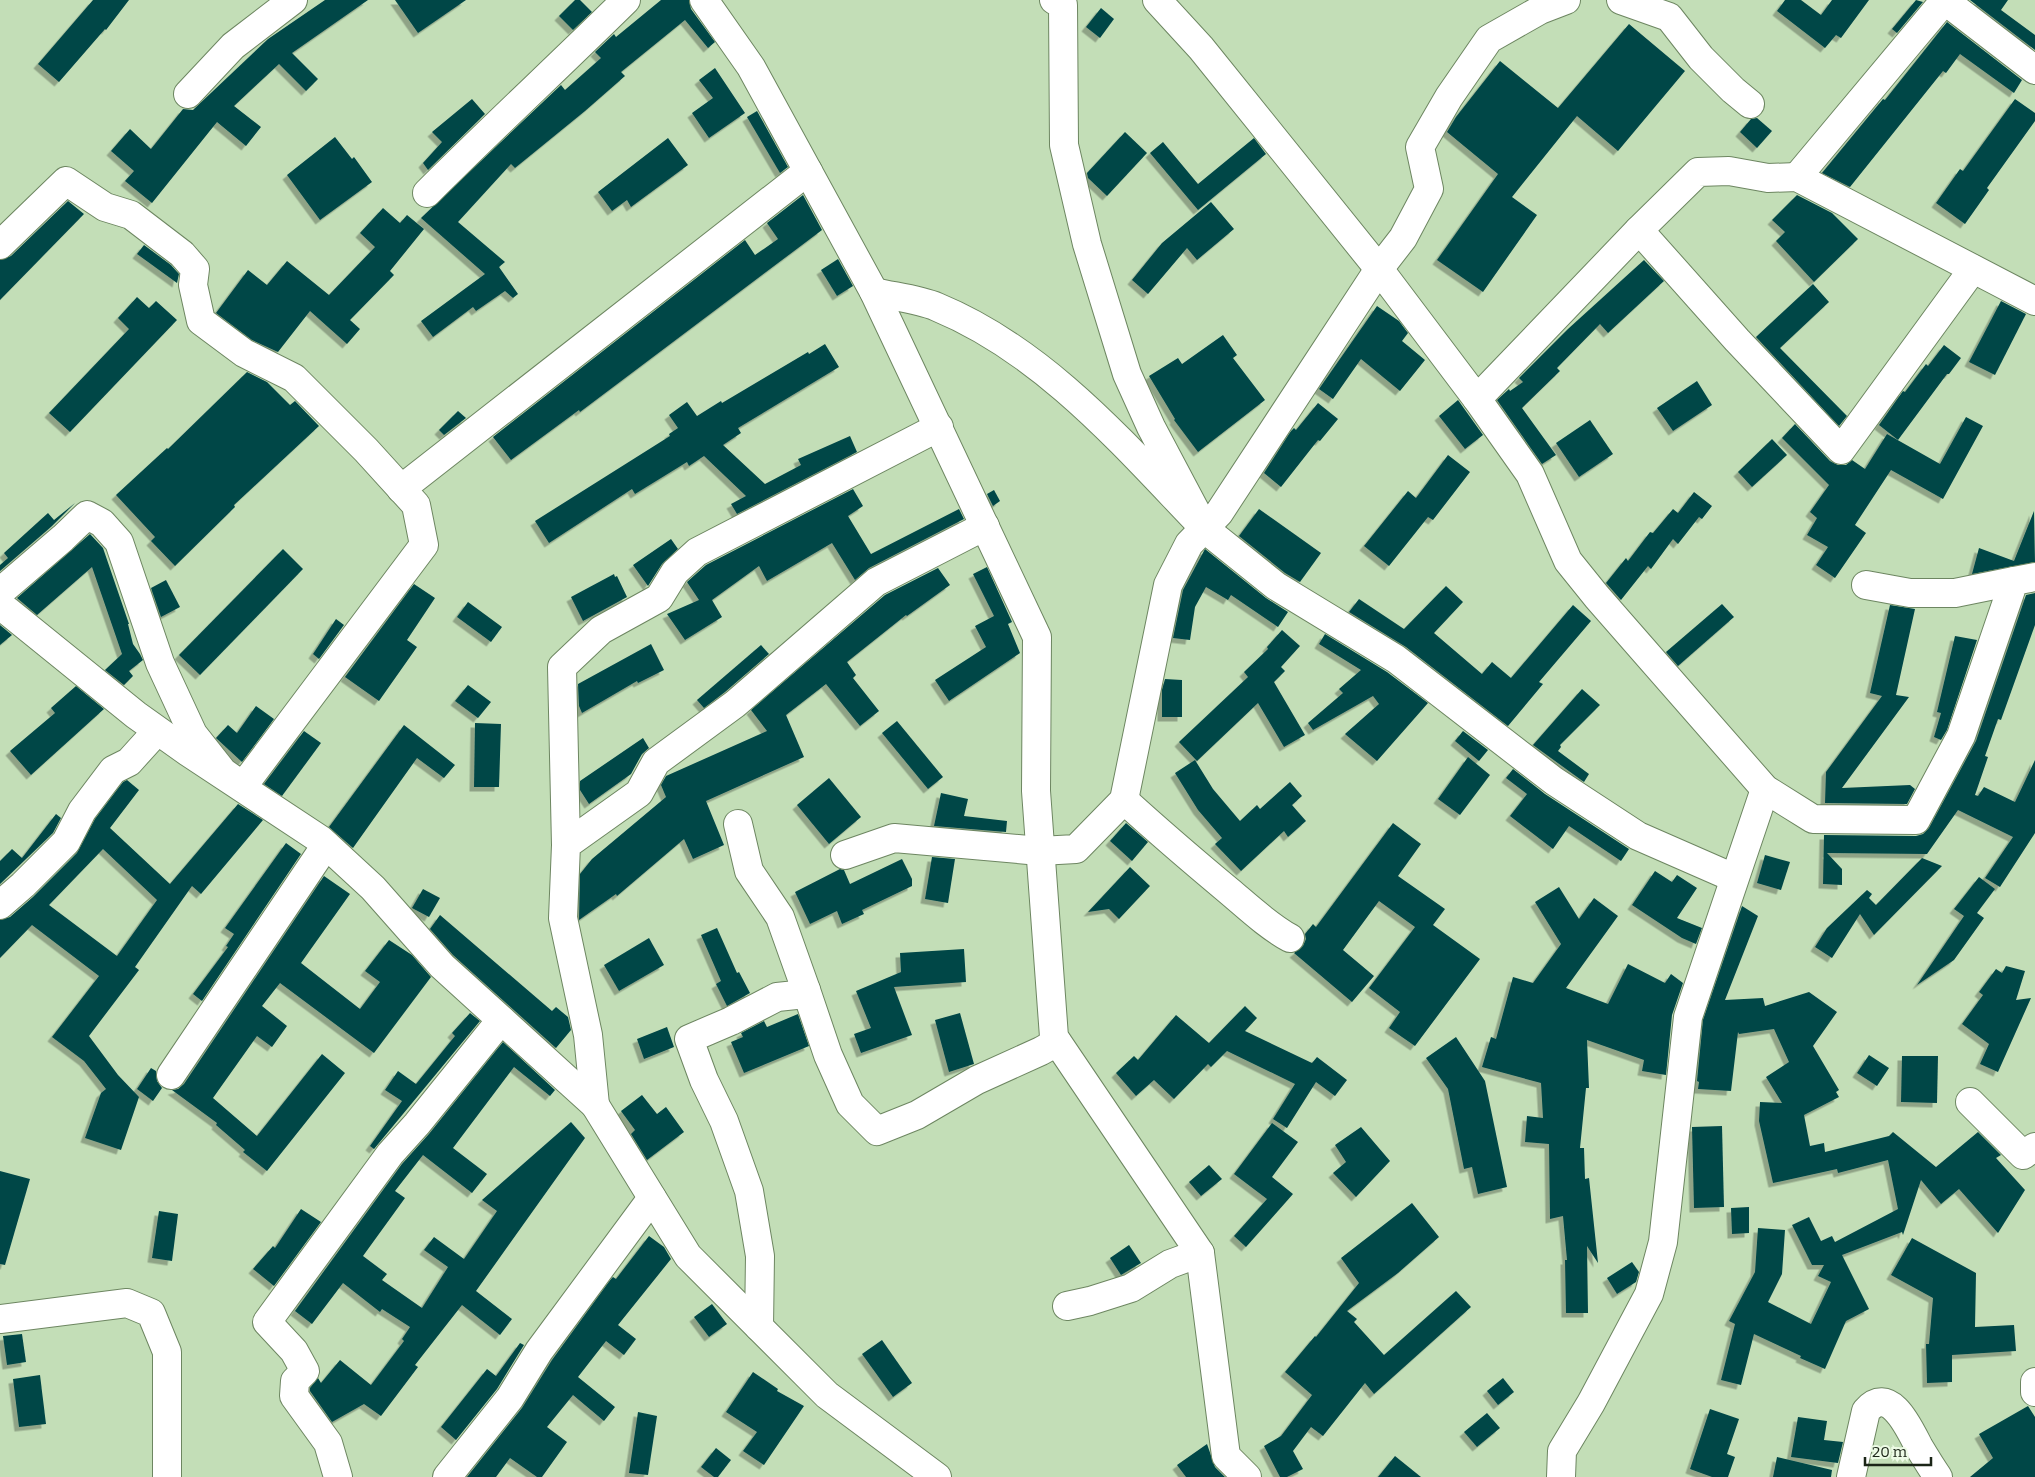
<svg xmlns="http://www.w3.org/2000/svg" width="2035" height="1477" font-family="Bitter,serif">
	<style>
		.building { fill: #004647; fill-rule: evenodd; filter: url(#shadow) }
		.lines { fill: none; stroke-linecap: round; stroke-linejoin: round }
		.minor-casing { stroke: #6d8661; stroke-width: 30 }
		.minor { stroke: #fff; stroke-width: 28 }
	</style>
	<defs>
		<filter id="shadow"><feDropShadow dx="-4.5" dy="4.5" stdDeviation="0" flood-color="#0004"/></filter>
	</defs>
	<rect width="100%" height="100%" fill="#c3deb7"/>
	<g class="building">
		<path d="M93,0H129L106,30L105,29L59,82L38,64Z"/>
		<path d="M325,0H368L292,53L318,79L306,91L279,64L234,106L261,127L246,146L217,122L152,203L125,181L134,171L111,151L130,129L151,149L183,109L193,110L268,39Z"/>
		<path d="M395,0H466L418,33Z"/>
		<path d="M575,0H580L592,12L573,30L559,16Z"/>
		<path d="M661,0H689L691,9L715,42L708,48L685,20L621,72L625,76L585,111L515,168L511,164L458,222L505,262L499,267L518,294L513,298L505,291L476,311L473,307L433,337L421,321L485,274L421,218L561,85L565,90L601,58L595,52L614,34L616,37Z"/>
		<path d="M1785,0H1801L1821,15L1832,0H1869L1841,38L1836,35L1825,48L1777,11Z"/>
		<path d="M1916,0L1923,2L1897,33L1892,29Z"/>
		<path d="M1970,0H2008L2001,10L2035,35V50Z"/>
		<path d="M1101,8L1114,19L1100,38L1086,27Z"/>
		<path d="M1947,22L2022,80L2014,93L1960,54L1946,73L1943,71L1850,187L1822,173L1883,99L1885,100Z"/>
		<path d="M1629,24L1685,71L1618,151L1577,116L1512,197L1537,215L1483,292L1437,260L1498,174L1447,132L1456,117L1500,61L1558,108Z"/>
		<path d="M715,68L745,113L709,138L692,113L713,98L699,80Z"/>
		<path d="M472,99L485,114L428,170L423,163L442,142L432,132Z"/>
		<path d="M2015,99L2035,113V121L1987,188L1989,190L1965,224L1936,203L1960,169L1963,171Z"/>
		<path d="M757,111L788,167L780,173L747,117Z"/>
		<path d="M1757,118L1772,131L1757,148L1740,132L1751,119Z"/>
		<path d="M1125,132L1147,153L1107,196L1088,178L1087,173Z"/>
		<path d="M335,137L352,159L354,157L372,182L320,220L287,175Z"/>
		<path d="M668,138L688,165L631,207L627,200L612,211L598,192Z"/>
		<path d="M1254,138L1266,154L1198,210L1150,153L1163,142L1198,184Z"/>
		<path d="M803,195L822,230L580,412L579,410L511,460L493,437L745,240L755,255L778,239L767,223Z"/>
		<path d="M1797,195L1832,213L1858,239L1814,282L1776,241L1785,232L1772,220Z"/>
		<path d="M68,201L84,214L0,300V260L11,256Z"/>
		<path d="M1211,202L1234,229L1197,260L1187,248L1148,294L1132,280L1162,243Z"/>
		<path d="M383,208L400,223L407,215L424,229L390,271L394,275L350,320L360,329L347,344L310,311L278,352L252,340L216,313L248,270L267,285L287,261L329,295L375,247L360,233Z"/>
		<path d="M144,245L171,265L179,274L177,283L137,254Z"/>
		<path d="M838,259L853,286L837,296L821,270Z"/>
		<path d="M1644,260L1664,281L1608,333L1600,324L1557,368L1560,371L1522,408L1556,455L1542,464L1497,400L1509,389L1510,391L1523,382L1519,378L1568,329Z"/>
		<path d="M1813,284L1829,302L1780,348L1847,416L1839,426L1756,337Z"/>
		<path d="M137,297L149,308L156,301L177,320L70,432L49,413L129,329L118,318Z"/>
		<path d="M2001,301L2026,314L1995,375L1969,362Z"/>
		<path d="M1377,306L1399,321L1408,333L1402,341L1425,360L1400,391L1361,359L1333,399L1319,389Z"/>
		<path d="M1223,335L1237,355L1233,358L1265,400L1198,452L1174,420L1175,419L1149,376L1178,358L1182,364Z"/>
		<path d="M825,344L839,367L738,428L741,433L723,445L765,484L801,465L798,459L850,436L857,452L737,514L731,504L746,496L704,456L689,466L687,462L635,494L632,489L549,543L535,521L670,436L669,434L678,428L669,415L687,402L697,416L721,401L722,403L808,352L809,354Z"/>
		<path d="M1944,345L1961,358L1949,374H1947L1898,440L1879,425L1903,391L1905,392L1926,364L1928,366Z"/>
		<path d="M247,372L267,382L290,405L295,401L319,426L234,505L235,507L175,566L151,541L155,537L116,495L167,448L168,449Z"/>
		<path d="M1697,381L1712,405L1673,431L1657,408Z"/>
		<path d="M1458,400L1483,435L1465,449L1439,416Z"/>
		<path d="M1318,403L1338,419L1320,441L1318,440L1281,487L1264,473L1291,431L1294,428L1296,430Z"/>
		<path d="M458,411L466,418L444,435L439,430Z"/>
		<path d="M1966,417L1983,426L1943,499L1891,470L1855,525L1866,533L1835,578L1816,565L1828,547L1807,535L1817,518L1810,512L1829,485L1782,438L1795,424L1830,461L1838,465H1846L1852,460L1865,469L1887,434L1940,464Z"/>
		<path d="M1590,420L1613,454L1579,477L1556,443Z"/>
		<path d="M1772,439L1787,455L1752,487L1738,472Z"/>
		<path d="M1448,455L1470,472L1433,520L1428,517L1389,566L1364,546L1408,491L1416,498Z"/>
		<path d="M853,489L863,506L848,516L871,554L959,509L964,519L869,568L855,580L832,543L767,581L759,566L712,600L722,617L685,640L667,614L699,600L687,582L706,565Z"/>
		<path d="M994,490L1000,501L993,506L987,494Z"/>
		<path d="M1694,492L1712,506L1702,519L1699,517L1678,544L1673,539L1651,569L1648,566L1621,600L1606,583L1626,558L1628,561L1650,532L1653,533L1673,509L1678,513Z"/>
		<path d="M75,503L52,526L0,571V565L8,558L4,553L48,513L54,520Z"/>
		<path d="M1259,509L1321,553L1300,582L1285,573L1239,536Z"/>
		<path d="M2034,511L2035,562L1972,574L1979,548L2014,561Z"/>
		<path d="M90,534L103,548L129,624H128L133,644L140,654L143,660L129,671L133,676L124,685L105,670L122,654L92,567L37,615L17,598Z"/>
		<path d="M671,539L678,549L662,564L648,586L633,565Z"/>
		<path d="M283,549L303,569L200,675L179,655Z"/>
		<path d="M1205,549L1266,598L1288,612L1278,627L1231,595L1228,600L1206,587L1195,607L1190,640L1173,638L1183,590Z"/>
		<path d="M987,567L1012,622L1008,624L1020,653L949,701L935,680L986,647L975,626L994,616L973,574Z"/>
		<path d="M938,568L950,585L907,616L906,615L847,662L856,675L853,678L879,711L860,726L826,684L786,715L804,757L706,801L724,845L693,859L684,839L617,896L616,894L579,920L580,874L592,859L666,797L661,785L666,776L767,731L751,710L885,595Z"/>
		<path d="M614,574L615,577L617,576L627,597L583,621L571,597Z"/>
		<path d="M166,580L180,607L161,617L151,588Z"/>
		<path d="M414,584L435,598L407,640L417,647L379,701L345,677Z"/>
		<path d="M1446,586L1463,602L1434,633L1482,674L1492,662L1511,678L1573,605L1591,621L1539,682L1543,684L1508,726L1406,647L1349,612L1359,599L1404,629Z"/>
		<path d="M2035,593V625L2001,720L1998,719L1985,756L1988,757L1975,795L1978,796L1984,787L2015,802L2035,760V833L2000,887L1985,878L2013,837L1958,810L1927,854L1827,853L1842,869V885L1823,884L1824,835L1916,836L1923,834L1929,828L1976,741L2026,595Z"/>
		<path d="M468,602L502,627L491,642L457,617Z"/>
		<path d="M1722,604L1734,617L1678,666L1666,652Z"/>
		<path d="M1890,605L1915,609L1896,695L1909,697L1842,788L1910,785L1915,789L1907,804L1825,803L1826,772L1882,696L1870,693Z"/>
		<path d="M336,619L344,625L319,659L313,654Z"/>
		<path d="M0,625L12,635L0,645Z"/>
		<path d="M1282,630L1300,646L1281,667L1285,671L1274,682L1305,735L1284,747L1258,703L1197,761L1179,742L1248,677L1244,672L1268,649L1267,647Z"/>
		<path d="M1325,634L1387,672L1428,703L1377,761L1345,734L1379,704L1373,696L1313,730L1308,723L1343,693L1339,689L1361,670L1319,644Z"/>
		<path d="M1955,636L1977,640L1947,730L1941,740L1934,737L1941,713L1937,712Z"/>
		<path d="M651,644L664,670L638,683L637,681L582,713L579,706L578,684Z"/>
		<path d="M761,645L769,654L725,692L704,708L697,700Z"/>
		<path d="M1165,679L1182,680V717H1162V690Z"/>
		<path d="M468,685L491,702L478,718L455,701Z"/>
		<path d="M76,686L104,709L31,775L10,751L55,713L51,708Z"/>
		<path d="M1582,689L1600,705L1560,745L1561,747L1558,751L1589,774L1584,782L1533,745Z"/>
		<path d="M256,706L274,719L242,762L216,738L228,725L237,733Z"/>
		<path d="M897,721L943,777L928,789L882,733Z"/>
		<path d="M475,723L501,724L499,787H474Z"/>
		<path d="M404,725L455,765L444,778L417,758L353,848L329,827Z"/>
		<path d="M304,731L321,743L282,796L264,784Z"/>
		<path d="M1463,731L1488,750L1479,761L1455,741Z"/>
		<path d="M643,738L649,748L642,754L631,774L589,804L580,790V781Z"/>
		<path d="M1468,757L1490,775L1460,815L1438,799Z"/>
		<path d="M1195,760L1213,789L1240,821L1257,805L1260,809L1290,782L1302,796L1292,805L1306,821L1288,837L1284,831L1241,871L1215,844L1222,838L1198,810L1175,773Z"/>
		<path d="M1513,769L1545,794L1629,849L1621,861L1569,826L1553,849L1510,816L1527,794L1506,778Z"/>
		<path d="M829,778L861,817L829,844L797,805Z"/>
		<path d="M127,780L139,790L110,828L170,884L238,804L263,820L201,894L192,886L135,967L139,970L89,1036L118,1075L139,1097L121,1150L85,1138L101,1093L106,1089L84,1061L52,1037L99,976L32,925L0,958V920L10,917L33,897L77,853L95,819L123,782ZM103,849L157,900L117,956L49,905Z"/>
		<path d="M941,793L968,799L964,816L1007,821L1006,832L934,826Z"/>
		<path d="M56,814L61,818L53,833L0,884V861L12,849L22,858Z"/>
		<path d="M1126,823L1148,842L1132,861L1110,841Z"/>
		<path d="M1393,823L1421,844L1398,876L1445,909L1433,925L1480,959L1415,1046L1389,1028L1400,1012L1369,988L1415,927L1379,901L1343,950L1374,976L1352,1002L1294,953L1303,946L1306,939L1305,934L1313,924L1316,927Z"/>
		<path d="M286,843L301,854L202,1001L193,994L228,947L226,946L234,934L225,928Z"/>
		<path d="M1765,855L1790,862L1781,890L1757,883Z"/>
		<path d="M932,857L955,859L948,903L925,899Z"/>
		<path d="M1922,858L1942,866L1874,935L1860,914L1832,958L1815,947L1827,928L1867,890L1872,894L1869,898L1876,905Z"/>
		<path d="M902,859L912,879V886L862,910L864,914L842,924L837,911L810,924L795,892L840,869L844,870L850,884Z"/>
		<path d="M1130,867L1150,886L1119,919L1109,909L1088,912Z"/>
		<path d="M1655,871L1672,882L1677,875L1697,888L1677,918L1702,928L1696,944L1682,938L1632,905Z"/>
		<path d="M324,876L350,894L301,963L360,1009L380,982L365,971L389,940L412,955L431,977L374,1053L280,983L262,1006L287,1026L272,1047L257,1036L213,1098L257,1136L322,1054L345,1073L267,1171L243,1152L245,1150L216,1125L217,1123L172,1090L178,1089L184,1084Z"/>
		<path d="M1979,877L1995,889L1977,913L1984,918L1954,960L1917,985L1964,916L1954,909Z"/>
		<path d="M1559,887L1579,919L1594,898L1618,916L1566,988L1608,1004L1628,964L1665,983L1671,974L1683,983L1672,1015L1666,1075L1642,1071L1644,1060L1587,1040L1589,1088H1586L1580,1148H1584L1585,1179L1589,1178L1598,1263L1587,1246L1588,1313H1566L1565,1260H1567L1563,1216L1550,1219L1549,1144L1525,1142L1527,1116L1543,1118L1541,1083L1482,1067L1491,1037L1496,1039L1513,977L1533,983L1561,944L1535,902Z"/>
		<path d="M423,889L440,898L429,917L412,908Z"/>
		<path d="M1742,906L1758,916L1725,1000L1763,998L1765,1006L1809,992L1837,1012L1813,1046L1839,1090L1836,1092L1839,1097L1804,1115L1810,1146L1824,1143L1825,1152L1889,1136L1893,1132L1936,1167L1978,1132L2001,1155L1996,1158L2025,1190L1998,1233L1959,1189L1941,1204L1921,1180L1903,1235L1902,1232L1842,1255L1869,1309L1846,1321L1825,1369L1800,1358L1801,1356L1754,1334L1741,1385L1721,1380L1735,1324L1729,1321L1755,1272L1758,1228L1785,1230L1782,1274L1768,1302L1811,1324L1831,1282L1818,1276L1824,1265H1812L1792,1225L1809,1217L1821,1241L1832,1236L1835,1242L1898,1209L1888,1160L1838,1173L1837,1169L1773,1183L1759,1121L1760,1102L1782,1103L1766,1077L1789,1062L1774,1029L1739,1034L1738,1032L1731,1091L1698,1089L1699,1082L1697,1081L1703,1020Z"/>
		<path d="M440,915L552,1011L556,1007L568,1017L571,1030L556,1048L453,955L430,929Z"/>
		<path d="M717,928L737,973L739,972L750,993L727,1006L716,984L721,981L701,935Z"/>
		<path d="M649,938L664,965L619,991L604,965Z"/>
		<path d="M964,949L966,982L894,987L912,1035L861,1053L854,1034L871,1028L856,991L901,972L900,953Z"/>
		<path d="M2006,966L2025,971L2016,1000L2031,998L1998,1072L1980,1064L1989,1044L1962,1024L1983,995L1979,992L1996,969L2002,973Z"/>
		<path d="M1245,1006L1257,1018L1245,1031L1312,1063L1317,1057L1347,1080L1335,1096L1316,1082L1287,1128L1273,1119L1295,1084L1227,1051L1211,1067L1208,1064L1174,1099L1154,1080L1136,1096L1116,1073L1134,1056L1138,1060L1176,1015L1209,1043Z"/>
		<path d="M470,1013L480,1021L374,1149L370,1146L402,1101L385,1090L398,1071L416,1084L455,1036L452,1033Z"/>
		<path d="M960,1013L974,1064L949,1072L935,1020Z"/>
		<path d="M798,1014L809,1046L744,1073L731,1042L743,1037L741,1033L764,1021L767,1027Z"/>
		<path d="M667,1027L674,1047L644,1059L637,1039Z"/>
		<path d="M1456,1037L1485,1081L1507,1187L1478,1194L1472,1167L1464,1169L1448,1089L1426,1058Z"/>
		<path d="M503,1042L555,1090L550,1096L514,1067L453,1148L487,1174L472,1193L423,1155L395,1191L405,1198L363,1256L387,1274L382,1280L422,1308L448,1267L424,1250L434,1237L464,1259L497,1211L482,1200L571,1122L585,1138L476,1291L512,1319L500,1335L462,1305L415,1365L418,1367L381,1416L364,1404L332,1422L310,1391V1388L318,1378L321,1383L340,1360L371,1385L404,1341L402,1339L410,1327L382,1309L380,1312L343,1283L312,1324L295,1311L402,1164L429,1134Z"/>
		<path d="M1869,1055L1889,1068L1877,1086L1857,1073Z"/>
		<path d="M1902,1056H1938L1937,1103L1901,1102Z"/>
		<path d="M151,1068L156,1071L157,1081L162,1088L153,1101L137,1089Z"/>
		<path d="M642,1095L657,1114L666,1107L684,1132L647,1160L631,1134L635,1130L621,1111Z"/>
		<path d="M1272,1123L1298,1142L1272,1177L1293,1194L1246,1247L1234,1236L1267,1199L1234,1174Z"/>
		<path d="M1722,1126L1724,1207L1694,1208L1692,1127Z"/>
		<path d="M1361,1127L1390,1161L1356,1197L1333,1173L1346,1162L1335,1145Z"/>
		<path d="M1209,1165L1222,1179L1201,1196L1189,1182Z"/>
		<path d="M0,1171L30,1179L5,1265L0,1264Z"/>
		<path d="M1412,1203L1439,1237L1398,1273L1347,1311L1357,1319L1354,1322L1384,1355L1456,1291L1471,1307L1374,1394L1365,1383L1323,1436L1311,1427L1293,1451L1303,1469L1287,1477H1280L1264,1446L1281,1436L1312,1395L1285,1372L1315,1336L1316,1337L1359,1283L1341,1258Z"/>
		<path d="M1749,1207V1233L1732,1234L1731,1208Z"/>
		<path d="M301,1209L321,1222L274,1286L253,1269L273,1246L275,1248Z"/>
		<path d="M159,1211L178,1214L172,1261L152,1258Z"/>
		<path d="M649,1236L664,1247L671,1259L618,1325L636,1339L624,1355L606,1341L578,1377L615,1407L604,1421L573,1395L547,1427L567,1442L542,1477H537L510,1458L496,1477H467L522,1408L552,1360L611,1279L613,1277L616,1279Z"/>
		<path d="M1912,1238L1976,1273L1975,1327L2014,1325L2016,1351L1952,1355V1382L1927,1383L1926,1344H1929L1933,1298L1891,1275Z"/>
		<path d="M1129,1245L1141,1263L1121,1275L1110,1258Z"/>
		<path d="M1632,1262L1639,1272L1636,1282L1617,1294L1607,1278Z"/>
		<path d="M712,1304L727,1324L709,1337L694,1317Z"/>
		<path d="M22,1334L26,1362L7,1365L3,1336Z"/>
		<path d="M882,1340L912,1383L893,1397L862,1354Z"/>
		<path d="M520,1343L524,1345L497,1389L456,1440L441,1427L487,1369L496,1376Z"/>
		<path d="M753,1372L778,1389L777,1391L804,1406L764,1465L743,1451L757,1432L726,1412Z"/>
		<path d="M40,1375L46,1424L19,1427L13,1379Z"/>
		<path d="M1503,1378L1514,1392L1498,1405L1487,1391Z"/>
		<path d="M2028,1406L2035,1417V1477H1970L1993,1458L1979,1434Z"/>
		<path d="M1710,1409L1739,1419L1727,1454L1735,1457L1728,1477H1712L1690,1469Z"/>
		<path d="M638,1412L657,1416L648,1475L629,1473Z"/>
		<path d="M1487,1413L1500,1428L1477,1447L1464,1432Z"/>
		<path d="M1798,1417L1827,1421L1824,1440L1843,1442L1838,1463L1791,1457Z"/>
		<path d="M1207,1444L1215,1467L1225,1477H1186L1177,1465Z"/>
		<path d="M716,1448L731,1460L718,1477H714L701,1467Z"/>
		<path d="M1395,1456L1421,1477H1378Z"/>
		<path d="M1777,1457L1832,1470L1831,1477H1773Z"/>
	</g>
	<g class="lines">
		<g class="minor-casing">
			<g id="minor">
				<path d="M704,0L751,67L874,292L1037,637L1036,791L1054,1037L1200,1253L1226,1456L1247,1477"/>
				<path d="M1157,0L1201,48L1379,269L1477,399L1530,474L1568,561L1597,597L1765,789L1813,819L1916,820L1961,736L2014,581L2035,577"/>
				<path d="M1621,0L1669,17L1701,58L1733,90L1750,104"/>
				<path d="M1944,0L2035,70"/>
				<path d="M188,94L233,46L293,0"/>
				<path d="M1797,177L1945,0"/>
				<path d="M427,193C492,128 560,65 626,0"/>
				<path d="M1639,230L1737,340L1841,450L1973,269"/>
				<path d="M0,245L66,181L105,207L131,215L182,254L195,269L193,285L201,321L244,353L294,378L366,450L416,505L424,545L243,786L223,772L193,734L160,663L119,542L102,523L87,515L63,538L0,592"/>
				<path d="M874,292C895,297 918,299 937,307C1046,352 1126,447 1205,529L1151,427L1127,374L1087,244L1064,145L1063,5L1054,0"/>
				<path d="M1477,399L1639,230L1698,172L1729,171L1768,178L1797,177L2035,301"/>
				<path d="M401,489L808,171"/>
				<path d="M1205,529L1276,586L1396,659L1554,781L1638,836L1734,878"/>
				<path d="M1866,585L1910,593H1955L2014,581"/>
				<path d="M0,605L136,715L188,752L321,840L373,888L442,966L595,1105L688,1256L827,1395L937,1477"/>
				<path d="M1124,800C1158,831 1193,861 1229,891C1248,907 1268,926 1290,938"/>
				<path d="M738,824L749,871L780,917L806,990L796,995L777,997L731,1021L689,1039L704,1080L724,1121L749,1191L760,1256L759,1327"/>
				<path d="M566,845L562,667L601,630L659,598L675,572L697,552L939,427"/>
				<path d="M845,855L894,838L1040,851L1076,849L1124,800L1168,585L1189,544L1219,513L1379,269L1403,238L1429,189L1420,147L1449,97L1489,39L1540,10L1566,0"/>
				<path d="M0,905L23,885L66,842L82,811L113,770L129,762L157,731"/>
				<path d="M806,990L828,1055L850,1104L877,1131L917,1115L977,1080L1041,1051L1057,1042"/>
				<path d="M171,1075L326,845"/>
				<path d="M1970,1102L2023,1155L2035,1147"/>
				<path d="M595,1105L588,1035L563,918L566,845L639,793L656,762L735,704L876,582L985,526"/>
				<path d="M1067,1306L1090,1301L1131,1288L1170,1264L1200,1253"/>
				<path d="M0,1319L127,1303L151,1313L167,1352V1477"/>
				<path d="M2035,1382V1392"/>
				<path d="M338,1477L328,1443L294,1396L295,1381L305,1371L294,1351L267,1322L390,1154L417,1124L501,1020"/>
				<path d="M447,1477L510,1398L539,1351L652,1198"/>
				<path d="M1561,1477L1562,1451L1591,1403L1649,1294L1663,1242L1688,1017L1765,789"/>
				<path d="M1851,1477L1866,1411C1890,1383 1910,1430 1919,1447C1925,1457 1931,1467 1938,1477"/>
			</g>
		</g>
		<use href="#minor" class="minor"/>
	</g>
	<path d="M1865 1457v8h66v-8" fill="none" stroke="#1b2517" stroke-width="2.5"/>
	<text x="1872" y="1457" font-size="15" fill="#1b2517" stroke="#edfbe6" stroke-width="4" paint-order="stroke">20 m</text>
</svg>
